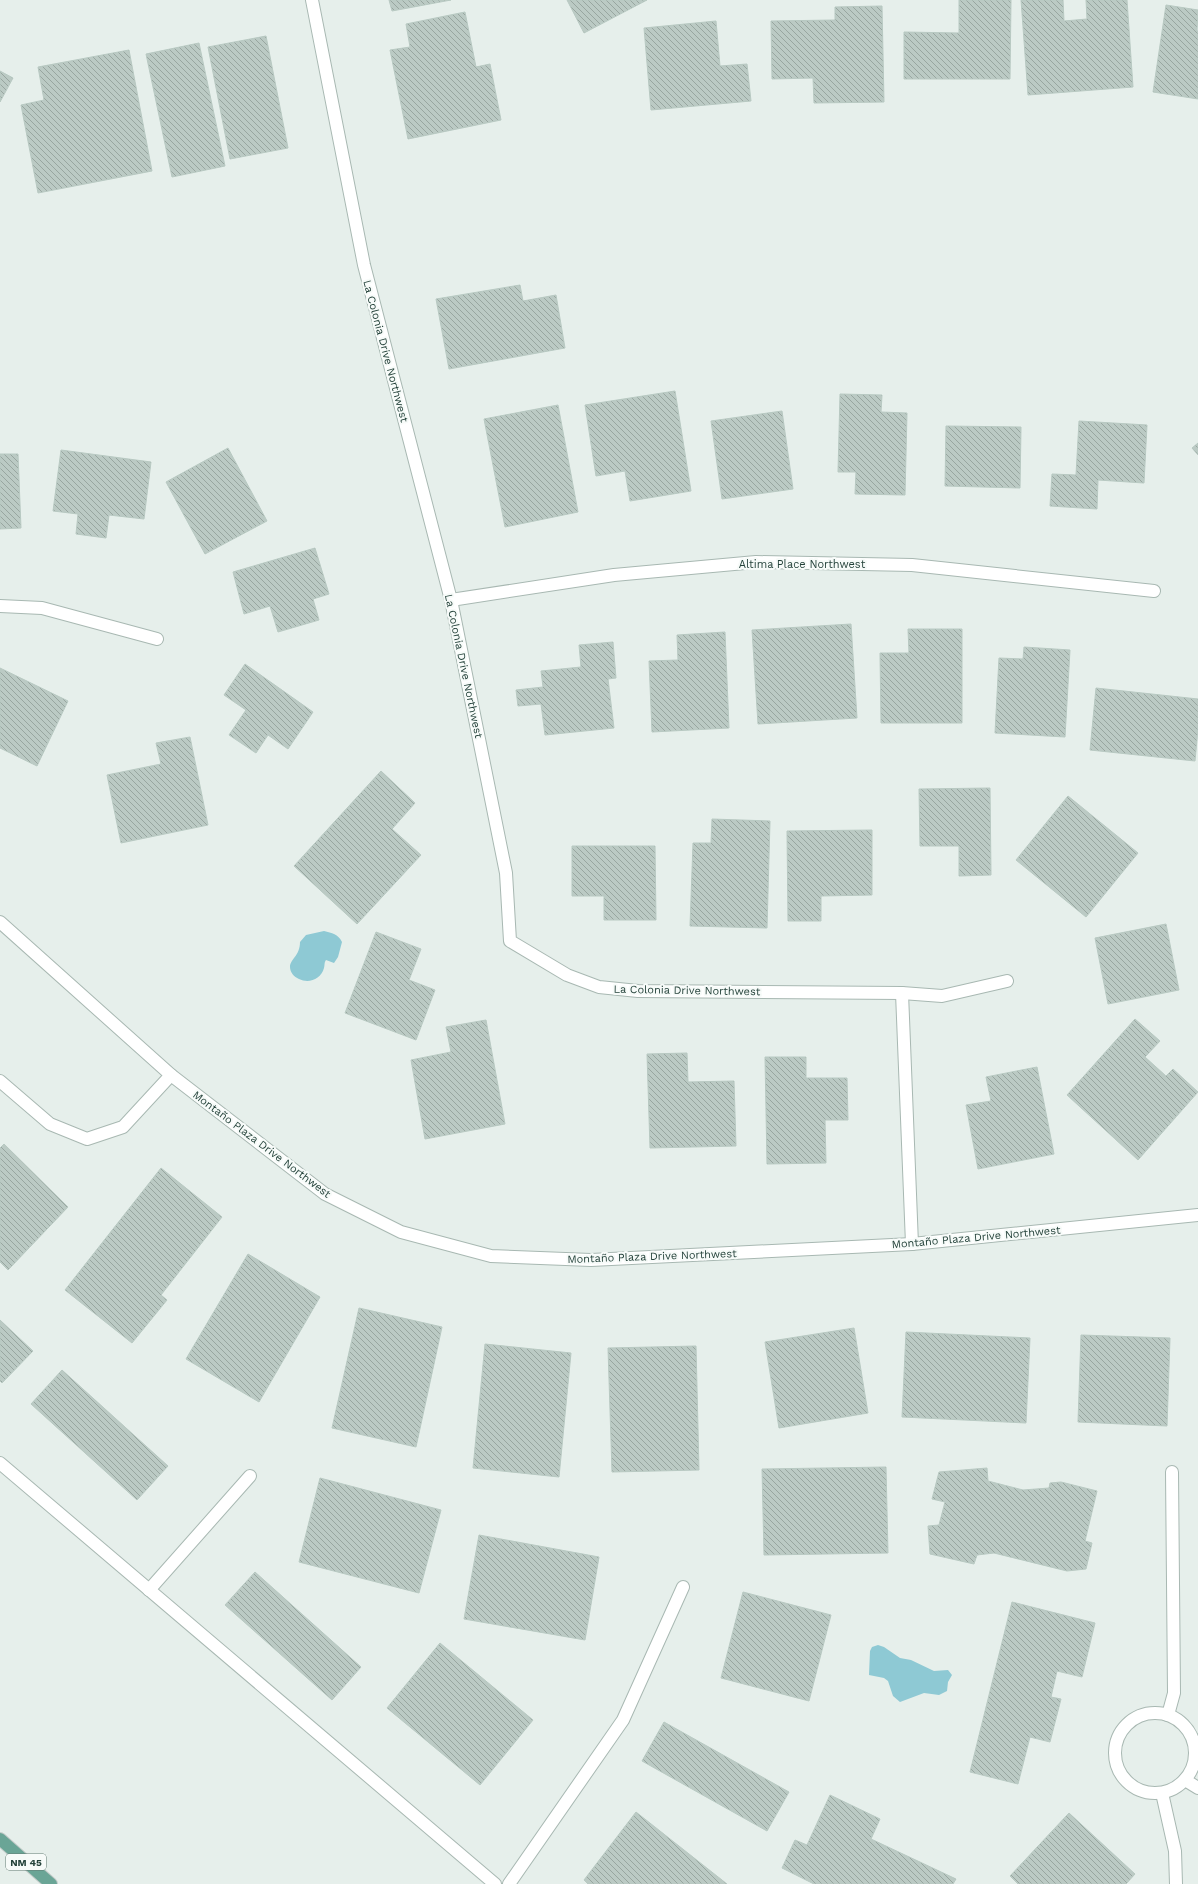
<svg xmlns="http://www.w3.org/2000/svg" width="1198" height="1884" font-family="'Work Sans',sans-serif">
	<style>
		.water { fill: #8ec9d4 }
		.building { fill: url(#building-back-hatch); stroke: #b8c9c2 }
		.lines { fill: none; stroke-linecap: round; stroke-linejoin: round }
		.minor-casing { stroke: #a8b8b2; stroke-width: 14 }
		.major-casing { stroke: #c2cac8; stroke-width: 14 }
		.minor { stroke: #fff; stroke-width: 12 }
		.major { stroke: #6aa596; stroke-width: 12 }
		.labels { text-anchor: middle; stroke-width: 4; stroke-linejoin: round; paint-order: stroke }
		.shield { fill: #f7fbf9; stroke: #637a73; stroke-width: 1 }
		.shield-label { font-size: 10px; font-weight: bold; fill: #24423a }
		.street-label { font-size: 11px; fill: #24423a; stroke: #f7fbf9 }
	</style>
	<defs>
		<pattern id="building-back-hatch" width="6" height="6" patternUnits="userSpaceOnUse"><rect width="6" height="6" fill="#bbcac4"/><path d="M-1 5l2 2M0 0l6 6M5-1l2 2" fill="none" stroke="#98a6a0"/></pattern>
	</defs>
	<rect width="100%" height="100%" fill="#e6efeb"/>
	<g class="water">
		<path d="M324,931C332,933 338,934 342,942L338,957L334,963L326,960C324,963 325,964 324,968C321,979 309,984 299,979C294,977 290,972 290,967C290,959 300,956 300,942L306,935Z"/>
		<path d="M878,1645L884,1647L900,1658L911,1660L934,1671L948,1670L952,1675L948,1682L947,1691L939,1695L924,1693L900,1702L893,1696L888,1681L884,1678L869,1675L870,1651L872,1647Z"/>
	</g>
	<g class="building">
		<path d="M389,0H451L392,11Z"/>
		<path d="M567,0H647L584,33Z"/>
		<path d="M959,0H1011L1010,79H904V32L959,33Z"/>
		<path d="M1021,0H1063L1064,21L1087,19L1086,0H1127L1133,87L1028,95Z"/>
		<path d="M1166,5L1198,10L1197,31H1198V99L1153,92Z"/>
		<path d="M882,6L884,102L814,103L813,78L772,79L771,21L835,20V7Z"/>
		<path d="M465,12L476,67L490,64L501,120L408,139L390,50L410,47L406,24Z"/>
		<path d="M716,21L720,66L747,64L751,101L651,110L644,28Z"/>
		<path d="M266,36L288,148L230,159L208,47Z"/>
		<path d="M199,43L225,166L172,177L146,54Z"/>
		<path d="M129,50L152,171L38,193L21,105L44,100L38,67Z"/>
		<path d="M0,71L13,78L0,102Z"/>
		<path d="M520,285L523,301L556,295L565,348L449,369L436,299Z"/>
		<path d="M675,391L691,491L630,501L625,471L596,476L585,405Z"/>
		<path d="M840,394L882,395L881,412L907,413L905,495L855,494L856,472H838Z"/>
		<path d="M558,405L578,512L505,527L484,419Z"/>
		<path d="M782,411L793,489L722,499L711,421Z"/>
		<path d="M1079,421L1147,425L1144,483L1098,480L1097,509L1050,506L1052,474L1076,475Z"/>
		<path d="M946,426L1021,427L1020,488L945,486Z"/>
		<path d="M1198,443V455L1192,448Z"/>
		<path d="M228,448L267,521L205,554L166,482Z"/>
		<path d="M61,450L151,462L144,519L109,515L106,538L76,534L78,514L53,511Z"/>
		<path d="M0,454H18L21,528L0,529Z"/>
		<path d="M315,548L329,594L313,599L319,620L278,632L270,606L244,614L233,572Z"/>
		<path d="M851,624L857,718L758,724L752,630Z"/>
		<path d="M908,629H962V723H881L880,653H909Z"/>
		<path d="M725,632L729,728L652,732L649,661L678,660L677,635Z"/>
		<path d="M613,642L616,678L608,679L614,728L545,735L541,704L518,706L516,690L543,687L541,671L581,667L579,645Z"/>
		<path d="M1024,647L1070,650L1065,737L995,733L999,658L1023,659Z"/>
		<path d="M245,664L313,712L288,749L268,735L256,753L229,735L246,710L224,695Z"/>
		<path d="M0,668L68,701L37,766L0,748Z"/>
		<path d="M1096,688L1198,699V729L1195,761L1090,750Z"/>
		<path d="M190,737L208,825L121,843L107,775L161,764L156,743Z"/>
		<path d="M381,771L415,803L392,829L421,855L357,924L294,866Z"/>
		<path d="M990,788L991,875L959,876V846H920L919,789Z"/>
		<path d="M1068,796L1138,853L1086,917L1016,860Z"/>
		<path d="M712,819L770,821L767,928L690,926L693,843H711Z"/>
		<path d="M872,830V895L821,896V921H788L787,831Z"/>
		<path d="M572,846H655L656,920H604V896H572Z"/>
		<path d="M1166,924L1179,990L1108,1004L1095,938Z"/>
		<path d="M376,932L421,949L409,980L435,990L416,1040L345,1013Z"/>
		<path d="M1135,1019L1160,1041L1145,1057L1166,1076L1173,1069L1198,1092L1138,1160L1067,1095Z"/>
		<path d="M486,1020L505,1124L425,1139L411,1060L451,1052L446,1027Z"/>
		<path d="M687,1053L688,1082L734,1081L736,1146L650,1148L647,1054Z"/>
		<path d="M765,1057H806V1078H847L848,1120H825L826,1163L767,1164Z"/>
		<path d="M1037,1067L1054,1154L978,1169L966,1105L991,1101L986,1077Z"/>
		<path d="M4,1144L68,1207L8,1270L0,1262V1148Z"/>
		<path d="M161,1168L222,1217L161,1295L167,1300L132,1343L65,1290Z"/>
		<path d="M248,1254L320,1297L259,1402L186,1359Z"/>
		<path d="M359,1308L442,1327L416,1447L332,1428Z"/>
		<path d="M0,1320L33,1351L2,1383L0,1381Z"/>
		<path d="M854,1328L868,1413L779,1428L765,1342Z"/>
		<path d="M906,1332L1030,1338L1026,1423L902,1417Z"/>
		<path d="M1081,1335L1170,1338L1167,1426L1078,1422Z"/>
		<path d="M485,1344L571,1353L559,1477L473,1468Z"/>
		<path d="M696,1346L699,1470L612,1472L608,1348Z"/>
		<path d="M62,1370L168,1466L137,1500L31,1404Z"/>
		<path d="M886,1467L888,1553L764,1555L762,1469Z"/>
		<path d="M987,1468L988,1481L1023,1490L1049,1488L1050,1483L1061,1482L1097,1491L1085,1541L1092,1543L1086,1569L1067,1571L994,1553L977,1555L974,1564L930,1554L928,1526L939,1525L945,1502L932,1499L939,1472Z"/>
		<path d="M320,1478L441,1510L419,1593L299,1562Z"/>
		<path d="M479,1535L599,1557L585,1640L464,1619Z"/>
		<path d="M255,1572L361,1667L332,1700L225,1605Z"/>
		<path d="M743,1592L831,1615L809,1701L721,1678Z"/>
		<path d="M1012,1602L1095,1623L1082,1677L1057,1671L1051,1697L1061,1699L1050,1742L1030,1737L1018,1784L970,1772Z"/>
		<path d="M440,1643L533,1720L480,1785L387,1708Z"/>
		<path d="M664,1722L789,1792L767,1831L642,1761Z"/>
		<path d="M830,1795L880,1819L871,1839L956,1879L953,1884H814L782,1868L795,1840L807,1845Z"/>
		<path d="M636,1812L727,1884H588L584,1880Z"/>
		<path d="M1069,1813L1135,1874L1126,1884H1018L1010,1876Z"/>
	</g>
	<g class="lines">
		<g class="minor-casing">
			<g id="minor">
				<path d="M312,0L364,265L451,600L506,873L510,941L567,975L599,987L638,991L902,993L942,996L1007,981"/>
				<path d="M451,600L614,575L756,562L912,565L1154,591"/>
				<path d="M0,606L42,608L157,639"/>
				<path d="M0,922L171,1075L325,1194L401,1232L491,1256L591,1260L912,1244L1198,1215"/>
				<path d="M902,993L912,1244"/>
				<path d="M0,1081L50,1124L87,1139L123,1127L171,1075"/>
				<path d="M0,1463L495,1884"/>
				<path d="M149,1590L250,1476"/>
				<circle cx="1155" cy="1753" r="40"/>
				<path d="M1168,1715L1174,1693L1172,1472"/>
				<path d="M1185,1780L1198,1788"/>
				<path d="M1162,1793L1175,1851L1176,1884"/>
				<path d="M509,1884L623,1720L683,1587"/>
			</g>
		</g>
		<g class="major-casing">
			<path id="major" d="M0,1839L51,1884"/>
		</g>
		<use href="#minor" class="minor"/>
		<use href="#major" class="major"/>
	</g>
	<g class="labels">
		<rect class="shield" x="6" y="1854" width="40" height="16" rx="3"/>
		<g class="shield-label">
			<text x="26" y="1866">NM 45</text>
		</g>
		<g class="street-label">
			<text transform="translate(386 351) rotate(75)" y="4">La Colonia Drive Northwest</text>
			<text x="802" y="568">Altima Place Northwest</text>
			<text transform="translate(464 666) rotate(78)" y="4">La Colonia Drive Northwest</text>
			<text transform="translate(687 990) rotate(1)" y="4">La Colonia Drive Northwest</text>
			<text transform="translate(262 1144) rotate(37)" y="4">Montaño Plaza Drive Northwest</text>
			<text transform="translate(976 1237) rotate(-5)" y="4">Montaño Plaza Drive Northwest</text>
			<text transform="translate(652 1256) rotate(-2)" y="4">Montaño Plaza Drive Northwest</text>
		</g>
	</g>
</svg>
